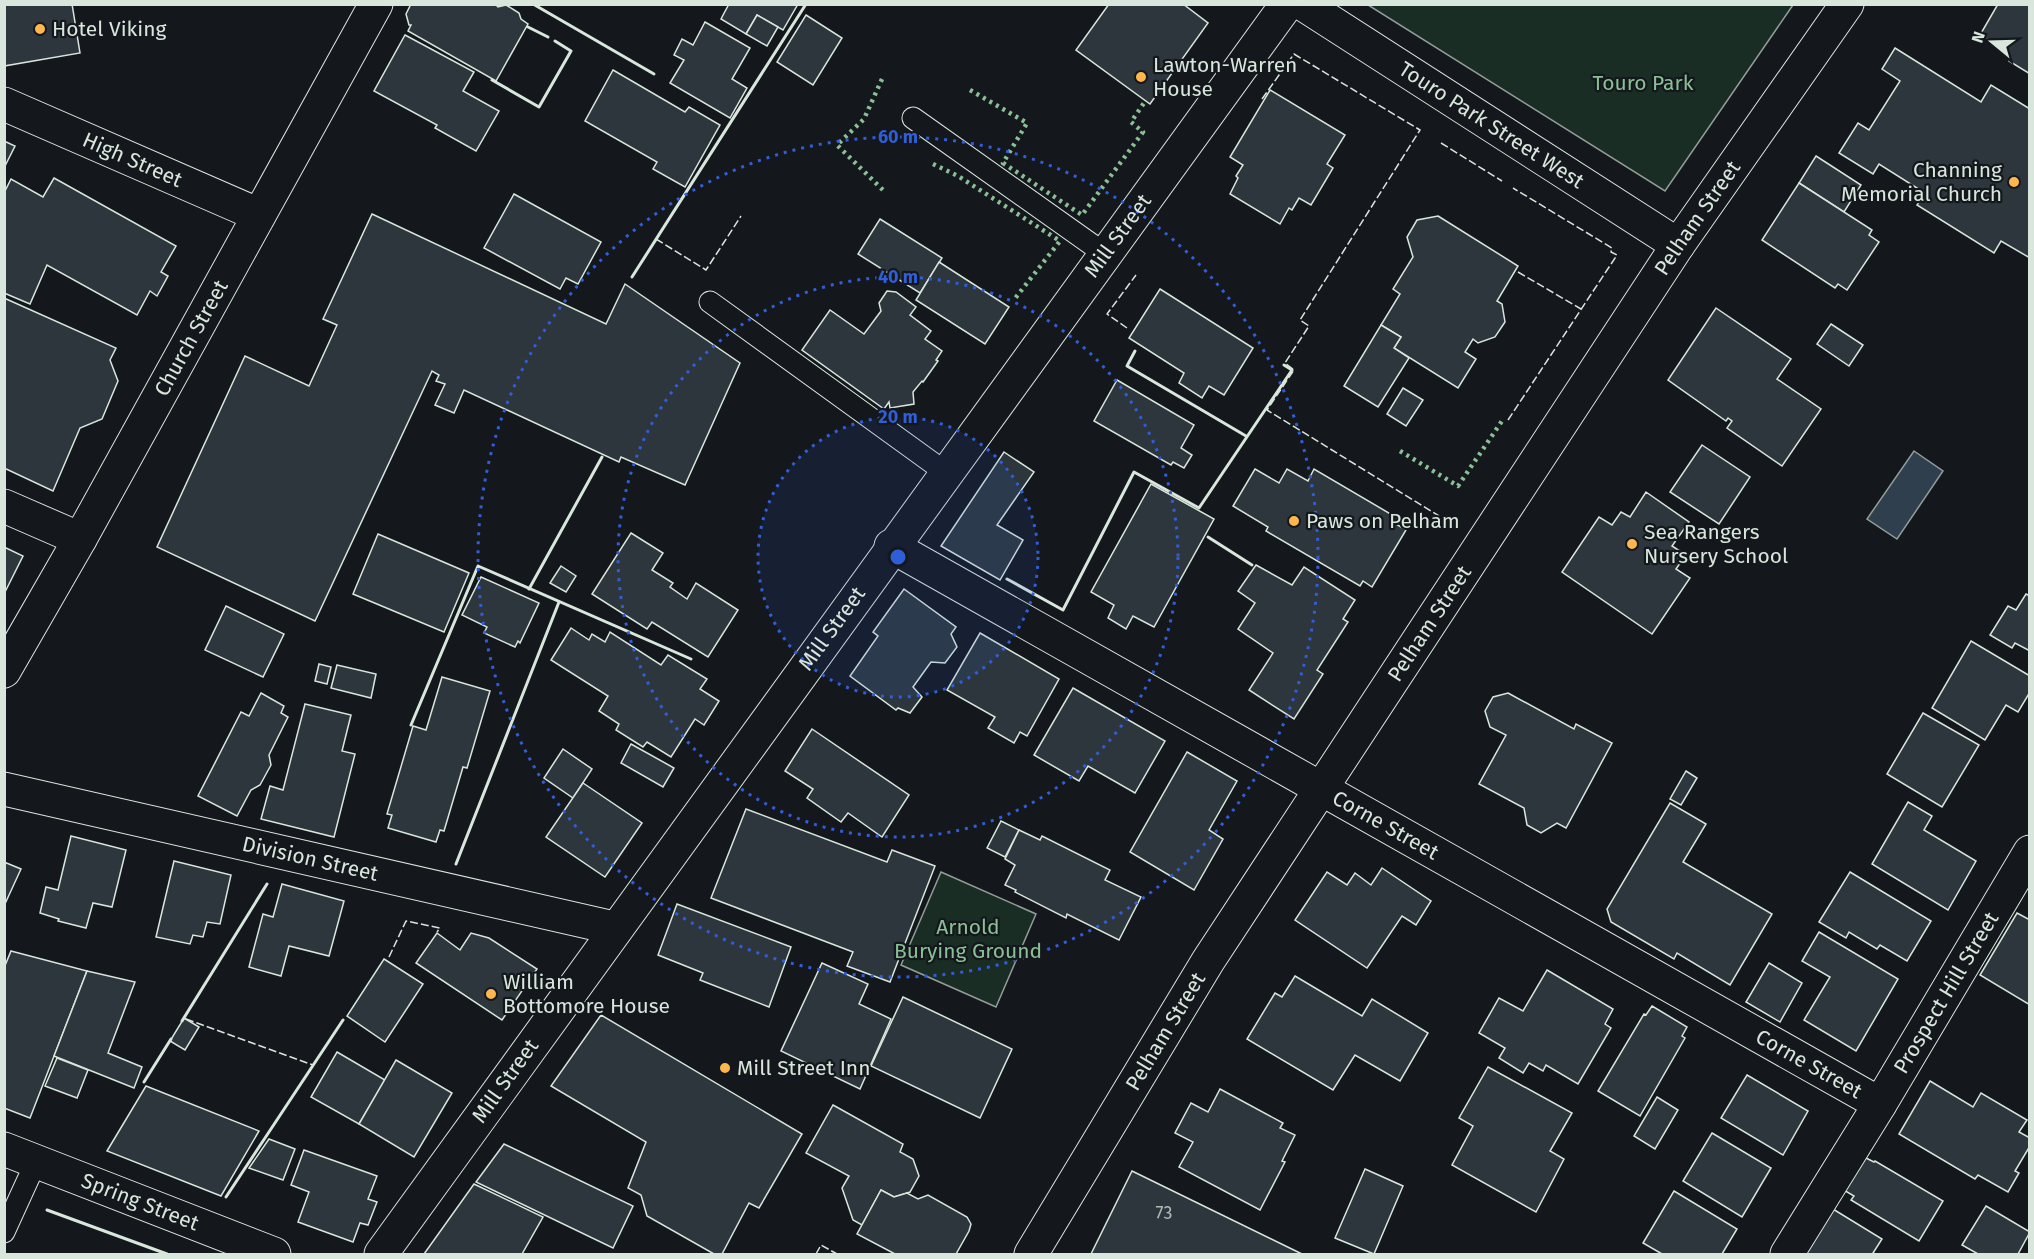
<svg xmlns="http://www.w3.org/2000/svg" width="2034" height="1259" font-family="'Fira Sans',sans-serif">
	<style>
		.green { fill: #1a2d24; stroke: #939e99; stroke-width: 1.5 }
		.water { fill: #2f3f4d; stroke: #939e99; stroke-width: 1.5 }
		.building { fill: #2c363c; stroke: #d8e6dc; stroke-width: 1.5 }
		.lines { fill: none; stroke-linecap: round; stroke-linejoin: round }
		.lane-casing { stroke: #d8e6dc; stroke-width: 23 }
		.street-casing { stroke: #d8e6dc; stroke-width: 35 }
		.secondary-casing { stroke: #d8e6dc; stroke-width: 35 }
		.lane { stroke: #14181c; stroke-width: 21 }
		.street { stroke: #14181c; stroke-width: 33 }
		.secondary { stroke: #14181c; stroke-width: 33 }
		.hedge { stroke: #8ac095; stroke-width: 4.5; stroke-dasharray: 3 4.5; stroke-linecap: butt }
		.fence { stroke: #d8e6dc; stroke-width: 1.5; stroke-dasharray: 8 3; stroke-linecap: butt }
		.wall { stroke: #d8e6dc; stroke-width: 3 }
		.ring { fill: none; stroke: #305dd8; stroke-width: 3; stroke-dasharray: 3 6 }
		.poi-dot { fill: #ffb74d; stroke: #14181c; stroke-width: 2 }
		.labels { text-anchor: middle; stroke-width: 4.5; stroke-linejoin: round; paint-order: stroke }
		.number-label { font-size: 18px; fill: #adbab4 }
		.poi-label { font-size: 21px; fill: #d8e6dc; stroke: #14181c; text-anchor: start }
		.park-label { font-size: 21px; fill: #8ac095; stroke: #14181c }
		.street-label { font-size: 21px; fill: #d8e6dc; stroke: #14181c }
		.centre { fill: #305dd8; stroke: #14181c; stroke-width: 3 }
		.ring-label { font-size: 18px; text-anchor: middle; font-weight: bold; fill: #305dd8; stroke: #14181c; stroke-width: 4.5; stroke-linejoin: round; paint-order: stroke }
	</style>
	<rect width="100%" height="100%" fill="#14181c"/>
	<g class="green">
		<path d="M1368,5L1793,4V5L1665,191Z"/>
		<path d="M941,872L1036,914L996,1007L901,965Z"/>
	</g>
	<path class="water" d="M1914,451L1943,471L1897,539L1867,519Z"/>
	<g class="building">
		<path d="M4,4H72L80,53L4,66Z"/>
		<path d="M411,4H495L498,7L506,5L519,13L521,19L528,24L496,81L408,31L411,25H409L406,14Z"/>
		<path d="M729,4H798L783,30L757,15L746,34L721,19Z"/>
		<path d="M1109,4H1183L1208,23L1150,104L1076,50Z"/>
		<path d="M1998,4H2030V74L2009,61L2008,52L1980,35Z"/>
		<path d="M757,15L778,27L767,46L746,34Z"/>
		<path d="M806,15L842,38L813,85L777,62Z"/>
		<path d="M705,22L750,48L732,79L747,88L730,118L670,83L684,60L674,55L682,39L693,45Z"/>
		<path d="M405,35L474,72L463,91L499,111L476,151L435,128L437,125L374,91Z"/>
		<path d="M1895,48L1981,102L1991,85L2030,109V258L2001,241L1994,253L1917,205L1925,193L1879,164L1873,174L1839,153L1858,123L1869,130L1900,81L1882,69Z"/>
		<path d="M613,70L685,112L689,107L720,125L685,187L653,169L657,162L585,121Z"/>
		<path d="M1270,90L1345,135L1327,164L1333,168L1311,205L1299,198L1292,210L1289,208L1280,224L1230,194L1238,178L1236,176L1243,165L1230,157Z"/>
		<path d="M4,141L15,146L4,168Z"/>
		<path d="M1816,156L1861,185L1844,212L1799,183Z"/>
		<path d="M54,178L176,246L161,272L168,276L157,296L150,291L137,315L47,265L30,304L4,293V193L11,179L43,197Z"/>
		<path d="M1799,183L1872,230L1869,235L1879,242L1847,290L1838,284L1835,288L1762,240Z"/>
		<path d="M514,194L601,242L578,284L566,278L560,289L484,248Z"/>
		<path d="M372,214L606,324L625,284L740,363L685,485L621,457L619,462L464,390L454,413L435,405L445,384L436,381L439,375L432,371L315,621L157,547L245,356L309,386L337,325L323,319Z"/>
		<path d="M1438,216L1518,266L1497,301L1502,304L1505,322L1495,337L1478,343L1473,339L1465,352L1476,359L1458,388L1394,348L1401,337L1381,325L1400,294L1393,289L1413,257L1407,237L1417,220Z"/>
		<path d="M880,219L942,258L920,293L858,254Z"/>
		<path d="M939,262L1009,307L985,344L916,300Z"/>
		<path d="M1160,289L1253,348L1224,395L1209,386L1202,398L1179,383L1184,373L1129,338Z"/>
		<path d="M887,291L896,292L916,307L910,315L931,331L925,339L942,351L936,360L938,361L923,382L922,381L913,392L914,404L890,408L889,402L884,409L802,350L830,310L864,334L881,311L879,303Z"/>
		<path d="M4,298L116,348L110,360L118,381L102,419L80,428L53,491L4,468Z"/>
		<path d="M1716,308L1791,359L1777,379L1821,409L1782,466L1727,428L1732,421L1728,418L1726,421L1668,380Z"/>
		<path d="M1831,324L1863,345L1849,366L1817,344Z"/>
		<path d="M1381,325L1401,337L1394,348L1409,358L1378,407L1344,386Z"/>
		<path d="M1117,380L1194,425L1181,448L1192,455L1184,468L1173,462L1171,465L1094,421Z"/>
		<path d="M1403,388L1423,400L1406,426L1387,414Z"/>
		<path d="M1702,445L1750,477L1719,524L1670,492Z"/>
		<path d="M1004,452L1034,472L997,525L1023,540L1000,580L941,546Z"/>
		<path d="M1255,469L1279,483L1287,469L1308,481L1314,469L1399,519L1396,524L1406,530L1372,587L1363,581L1360,586L1266,531L1268,527L1233,506Z"/>
		<path d="M1151,484L1214,519L1154,627L1133,616L1126,629L1108,618L1114,605L1091,592Z"/>
		<path d="M1646,492L1689,522L1672,546L1686,555L1676,569L1690,578L1652,634L1562,572L1599,517L1612,525L1621,512L1630,517Z"/>
		<path d="M631,533L663,553L652,570L673,583L670,587L687,599L696,583L738,610L708,657L652,622L647,629L592,594Z"/>
		<path d="M378,534L469,573L444,632L353,594Z"/>
		<path d="M4,547L23,556L4,594Z"/>
		<path d="M1256,565L1292,585L1304,567L1355,600L1343,619L1348,622L1317,670L1323,674L1294,719L1249,690L1273,653L1238,629L1255,603L1238,591Z"/>
		<path d="M561,566L576,576L566,592L550,583Z"/>
		<path d="M481,577L539,603L520,643L518,641L515,647L484,633L487,627L462,615Z"/>
		<path d="M904,589L956,627L951,634L957,647L945,663L931,662L913,687L922,697L910,713L898,708L896,710L850,676L878,636L873,632Z"/>
		<path d="M2026,594L2030,596V651L2015,643L2012,648L1990,635L2008,606L2016,610Z"/>
		<path d="M226,606L284,634L263,677L205,650Z"/>
		<path d="M571,628L589,640L592,634L605,642L610,632L661,665L668,655L707,679L700,689L719,701L704,725L695,719L671,757L647,742L643,747L616,730L619,724L599,711L608,696L551,660Z"/>
		<path d="M980,633L1059,679L1027,736L1020,732L1014,743L988,728L995,717L947,690Z"/>
		<path d="M1971,641L2030,676V692L2018,712L2006,705L1985,740L1932,708Z"/>
		<path d="M319,664L331,667L327,684L315,681Z"/>
		<path d="M337,665L376,674L371,698L331,688Z"/>
		<path d="M442,677L490,691L467,768L463,767L444,831L440,830L436,842L388,828L392,815L387,814L413,726L426,730Z"/>
		<path d="M1073,688L1165,741L1135,793L1088,766L1079,781L1034,755Z"/>
		<path d="M261,693L284,706L281,713L288,717L269,755L271,765L260,785L251,790L237,816L198,796L241,712L249,716Z"/>
		<path d="M1508,693L1574,729L1576,724L1612,743L1566,828L1557,823L1541,833L1527,825L1524,808L1479,784L1506,735L1490,727L1485,711L1493,697Z"/>
		<path d="M305,704L351,715L342,751L355,754L334,837L261,819L270,786L283,790Z"/>
		<path d="M1923,713L1979,745L1942,807L1887,774Z"/>
		<path d="M812,729L909,795L882,837L848,813L841,822L807,798L813,789L785,771Z"/>
		<path d="M631,744L674,768L663,787L621,763Z"/>
		<path d="M563,749L592,769L573,798L544,778Z"/>
		<path d="M1187,752L1237,781L1209,830L1223,839L1194,890L1130,852Z"/>
		<path d="M1686,771L1697,778L1681,805L1670,799Z"/>
		<path d="M583,783L642,823L605,877L546,837Z"/>
		<path d="M1908,802L1932,816L1924,830L1976,861L1948,910L1872,864Z"/>
		<path d="M1670,803L1706,824L1683,862L1772,914L1730,985L1677,953L1674,959L1611,922L1607,909Z"/>
		<path d="M746,809L887,862L892,850L935,866L890,982L847,966L853,952L711,898Z"/>
		<path d="M1001,821L1019,830L1005,857L987,848Z"/>
		<path d="M1019,830L1040,840L1042,836L1110,870L1105,880L1141,897L1119,940L1067,914L1066,918L1015,892L1016,890L1005,885L1015,865L1005,859Z"/>
		<path d="M71,836L126,850L112,907L93,903L86,928L58,921L59,919L40,913L46,887L58,890Z"/>
		<path d="M174,861L231,875L220,924L207,922L203,937L193,935L190,944L156,937Z"/>
		<path d="M4,862L21,869L4,906Z"/>
		<path d="M1382,868L1431,901L1416,925L1402,916L1367,968L1295,920L1327,872L1347,885L1355,873L1371,885Z"/>
		<path d="M1850,872L1931,921L1907,961L1880,945L1877,949L1849,932L1846,938L1819,922Z"/>
		<path d="M282,884L344,901L329,956L289,946L281,976L249,967L263,914L273,917Z"/>
		<path d="M677,904L791,947L769,1007L700,980L703,973L658,955Z"/>
		<path d="M2017,913L2030,920V1005L1980,975Z"/>
		<path d="M1819,932L1898,979L1856,1051L1804,1020L1830,977L1802,961Z"/>
		<path d="M437,933L460,950L471,933L489,938L537,969L502,1020L416,963Z"/>
		<path d="M11,951L87,971L30,1118L4,1108V968Z"/>
		<path d="M384,959L423,984L385,1042L347,1016Z"/>
		<path d="M822,963L868,984L859,1004L891,1019L860,1089L781,1051Z"/>
		<path d="M1769,963L1802,983L1780,1022L1746,1002Z"/>
		<path d="M1547,970L1613,1009L1605,1024L1611,1028L1578,1084L1546,1065L1543,1071L1529,1063L1523,1073L1499,1058L1505,1048L1479,1033L1499,998L1523,1011Z"/>
		<path d="M87,971L135,982L108,1053L142,1067L134,1088L54,1056Z"/>
		<path d="M1295,976L1362,1016L1372,999L1428,1033L1400,1081L1355,1055L1333,1090L1247,1039L1275,993L1282,997Z"/>
		<path d="M903,997L1012,1049L980,1118L871,1066Z"/>
		<path d="M1652,1006L1687,1027L1682,1036L1685,1038L1640,1116L1598,1091L1644,1014L1646,1015Z"/>
		<path d="M601,1015L802,1134L759,1208L749,1203L722,1254H714L647,1216L641,1195L628,1188L646,1142L551,1086Z"/>
		<path d="M184,1018L199,1027L185,1050L170,1041Z"/>
		<path d="M337,1052L385,1080L359,1124L311,1097Z"/>
		<path d="M57,1058L88,1070L77,1098L45,1086Z"/>
		<path d="M396,1060L452,1093L414,1157L359,1124Z"/>
		<path d="M1488,1067L1572,1113L1550,1151L1564,1159L1536,1212L1452,1165L1473,1126L1459,1118Z"/>
		<path d="M1747,1075L1808,1111L1783,1155L1721,1118Z"/>
		<path d="M1930,1081L1973,1107L1981,1093L2027,1120L2019,1132L2030,1138V1146L2015,1171L2019,1173L2008,1192L1978,1175L1975,1179L1899,1134Z"/>
		<path d="M146,1086L259,1131L221,1196L107,1151Z"/>
		<path d="M1220,1089L1283,1123L1280,1128L1295,1135L1282,1161L1285,1162L1260,1210L1179,1167L1193,1142L1175,1133L1191,1103L1208,1112Z"/>
		<path d="M1657,1097L1678,1110L1655,1149L1634,1136Z"/>
		<path d="M833,1105L903,1144L900,1152L913,1159L919,1176L910,1192L894,1197L881,1190L862,1225L853,1220L842,1188L849,1176L806,1153Z"/>
		<path d="M1712,1133L1771,1168L1742,1217L1683,1181Z"/>
		<path d="M269,1139L295,1149L283,1180L249,1168Z"/>
		<path d="M504,1144L633,1206L613,1248L476,1182Z"/>
		<path d="M304,1150L377,1176L368,1199L377,1202L368,1225L360,1223L353,1242L298,1222L309,1192L291,1185Z"/>
		<path d="M1862,1156L1874,1162L1875,1161L1943,1201L1919,1241L1851,1200L1854,1196L1842,1189Z"/>
		<path d="M1365,1169L1403,1186L1374,1254L1335,1238Z"/>
		<path d="M1132,1171L1302,1254H1091Z"/>
		<path d="M474,1184L543,1217L522,1254H424Z"/>
		<path d="M881,1190L894,1197L907,1193L918,1199L928,1195L967,1217L971,1224L969,1231L956,1254H895L857,1234Z"/>
		<path d="M1674,1191L1737,1229L1722,1254H1662L1643,1243Z"/>
		<path d="M1828,1206L1882,1239L1873,1253L1875,1254H1799Z"/>
		<path d="M1986,1206L2030,1232L2018,1254H1978L1962,1245Z"/>
	</g>
	<g class="lines">
		<g class="lane-casing">
			<g id="lane">
				<path d="M913,118L1105,254"/>
				<path d="M710,302L945,472"/>
				<path d="M4,1232L36,1162"/>
			</g>
		</g>
		<g class="street-casing">
			<g id="street">
				<path id="s1" d="M1303,4L1678,245"/>
				<path id="s2" d="M4,104L259,215"/>
				<path d="M4,506L80,539"/>
				<path id="s3" d="M891,546L1880,1104"/>
				<path id="s4" d="M4,671L80,539L376,4"/>
				<path id="s5" d="M4,789L614,928"/>
				<path id="s6" d="M1787,1254L1880,1104L2030,852"/>
			</g>
		</g>
		<g class="secondary-casing">
			<g id="secondary">
				<path id="s7" d="M4,1149L274,1254"/>
				<path id="s8" d="M381,1254C680,836 983,420 1287,4"/>
				<path id="s9" d="M1031,1254L1208,961L1678,245L1847,4"/>
			</g>
		</g>
		<use href="#lane" class="lane"/>
		<use href="#street" class="street"/>
		<use href="#secondary" class="secondary"/>
		<g class="hedge">
			<path d="M882,79L864,119L837,145L884,191"/>
			<path d="M970,90L1027,123L1003,163L1082,215L1143,132L1131,122L1144,103"/>
			<path d="M933,164L958,176L1060,241L1013,301"/>
			<path d="M1400,451L1458,486L1502,421"/>
		</g>
		<g class="fence">
			<path d="M1262,99L1294,54L1420,130L1300,320L1309,326L1285,363L1294,370L1267,410L1439,516"/>
			<path d="M1441,143L1502,181"/>
			<path d="M656,239L706,270L741,216"/>
			<path d="M1518,272L1581,309"/>
			<path d="M1127,328L1107,314L1136,275"/>
			<path d="M1508,420L1617,255L1611,252L1612,248L1513,188"/>
			<path d="M389,957L406,921L440,928L437,932"/>
			<path d="M186,1019L313,1065"/>
			<path d="M816,1254L821,1245L837,1254"/>
		</g>
		<g class="wall">
			<path d="M533,4L654,74"/>
			<path d="M528,27L548,37"/>
			<path d="M492,80L539,107L571,51L555,41"/>
			<path d="M632,277L806,4"/>
			<path d="M1135,351L1127,366L1246,436"/>
			<path d="M1208,537L1252,565"/>
			<path d="M1007,579L1063,610L1134,472L1199,508L1292,370L1284,365"/>
			<path d="M529,589L602,457"/>
			<path d="M411,725L478,566L691,659"/>
			<path d="M456,864L559,602"/>
			<path d="M182,1021L267,884"/>
			<path d="M144,1082L171,1039"/>
			<path d="M226,1197L343,1020"/>
			<path d="M47,1210L167,1254"/>
		</g>
	</g>
	<circle cx="898" cy="557" r="140" fill="#305dd8" fill-opacity=".12"/>
	<g class="ring">
		<circle cx="898" cy="557" r="140"/>
		<circle cx="898" cy="557" r="280"/>
		<circle cx="898" cy="557" r="420"/>
	</g>
	<g class="poi-dot">
		<circle cx="40" cy="29" r="6"/>
		<circle cx="1141" cy="77" r="6"/>
		<circle cx="2014" cy="182" r="6"/>
		<circle cx="1294" cy="521" r="6"/>
		<circle cx="1632" cy="544" r="6"/>
		<circle cx="491" cy="994" r="6"/>
		<circle cx="725" cy="1068" r="6"/>
	</g>
	<g class="labels">
		<g class="number-label">
			<text x="1164" y="1219">73</text>
		</g>
		<g class="poi-label">
			<text x="52" y="36">Hotel Viking</text>
			<text x="1153" y="72">Lawton-Warren<tspan x="1153" dy="24">House</tspan></text>
			<text x="2002" y="177" text-anchor="end">Channing<tspan x="2002" dy="24">Memorial Church</tspan></text>
			<text x="1306" y="528">Paws on Pelham</text>
			<text x="1644" y="539">Sea Rangers<tspan x="1644" dy="24">Nursery School</tspan></text>
			<text x="503" y="989">William<tspan x="503" dy="24">Bottomore House</tspan></text>
			<text x="737" y="1075">Mill Street Inn</text>
		</g>
		<g class="park-label">
			<text x="1643" y="90">Touro Park</text>
			<text x="968" y="934">Arnold<tspan x="968" dy="24">Burying Ground</tspan></text>
		</g>
		<g class="street-label">
			<text dy="7" stroke="none"><textPath href="#s1" startOffset="224">Touro Park Street West</textPath></text>
			<text dy="7" stroke="none"><textPath href="#s2" startOffset="140">High Street</textPath></text>
			<text dy="7" stroke="none"><textPath href="#s9" startOffset="1232">Pelham Street</textPath></text>
			<text dy="7" stroke="none"><textPath href="#s8" startOffset="1257">Mill Street</textPath></text>
			<text dy="7" stroke="none"><textPath href="#s4" startOffset="382">Church Street</textPath></text>
			<text dy="7" stroke="none"><textPath href="#s9" startOffset="746">Pelham Street</textPath></text>
			<text dy="7" stroke="none"><textPath href="#s8" startOffset="771">Mill Street</textPath></text>
			<text dy="7" stroke="none"><textPath href="#s3" startOffset="568">Corne Street</textPath></text>
			<text dy="7" stroke="none"><textPath href="#s5" startOffset="314">Division Street</textPath></text>
			<text dy="7" stroke="none"><textPath href="#s6" startOffset="306">Prospect Hill Street</textPath></text>
			<text dy="7" stroke="none"><textPath href="#s9" startOffset="260">Pelham Street</textPath></text>
			<text dy="7" stroke="none"><textPath href="#s3" startOffset="1054">Corne Street</textPath></text>
			<text dy="7" stroke="none"><textPath href="#s8" startOffset="213">Mill Street</textPath></text>
			<text dy="7" stroke="none"><textPath href="#s7" startOffset="146">Spring Street</textPath></text>
		</g>
	</g>
	<circle cx="898" cy="557" r="9" class="centre"/>
	<g class="ring-label">
		<text x="898" y="143">60 m</text>
		<text x="898" y="283">40 m</text>
		<text x="898" y="423">20 m</text>
	</g>
	<rect width="2034" height="1259" fill="none" stroke="#d8e6dc" stroke-width="12"/>
	<g transform="translate(1992 42) rotate(289)" stroke="#14181c" stroke-width="4.5" paint-order="stroke">
	<path d="M0-4.5L10 22L0 15L-10 22Z" fill="#d8e6dc"/>
	<text y="-9" font-size="16" font-weight="bold" text-anchor="middle" fill="#d8e6dc">N</text>
	</g>
</svg>
